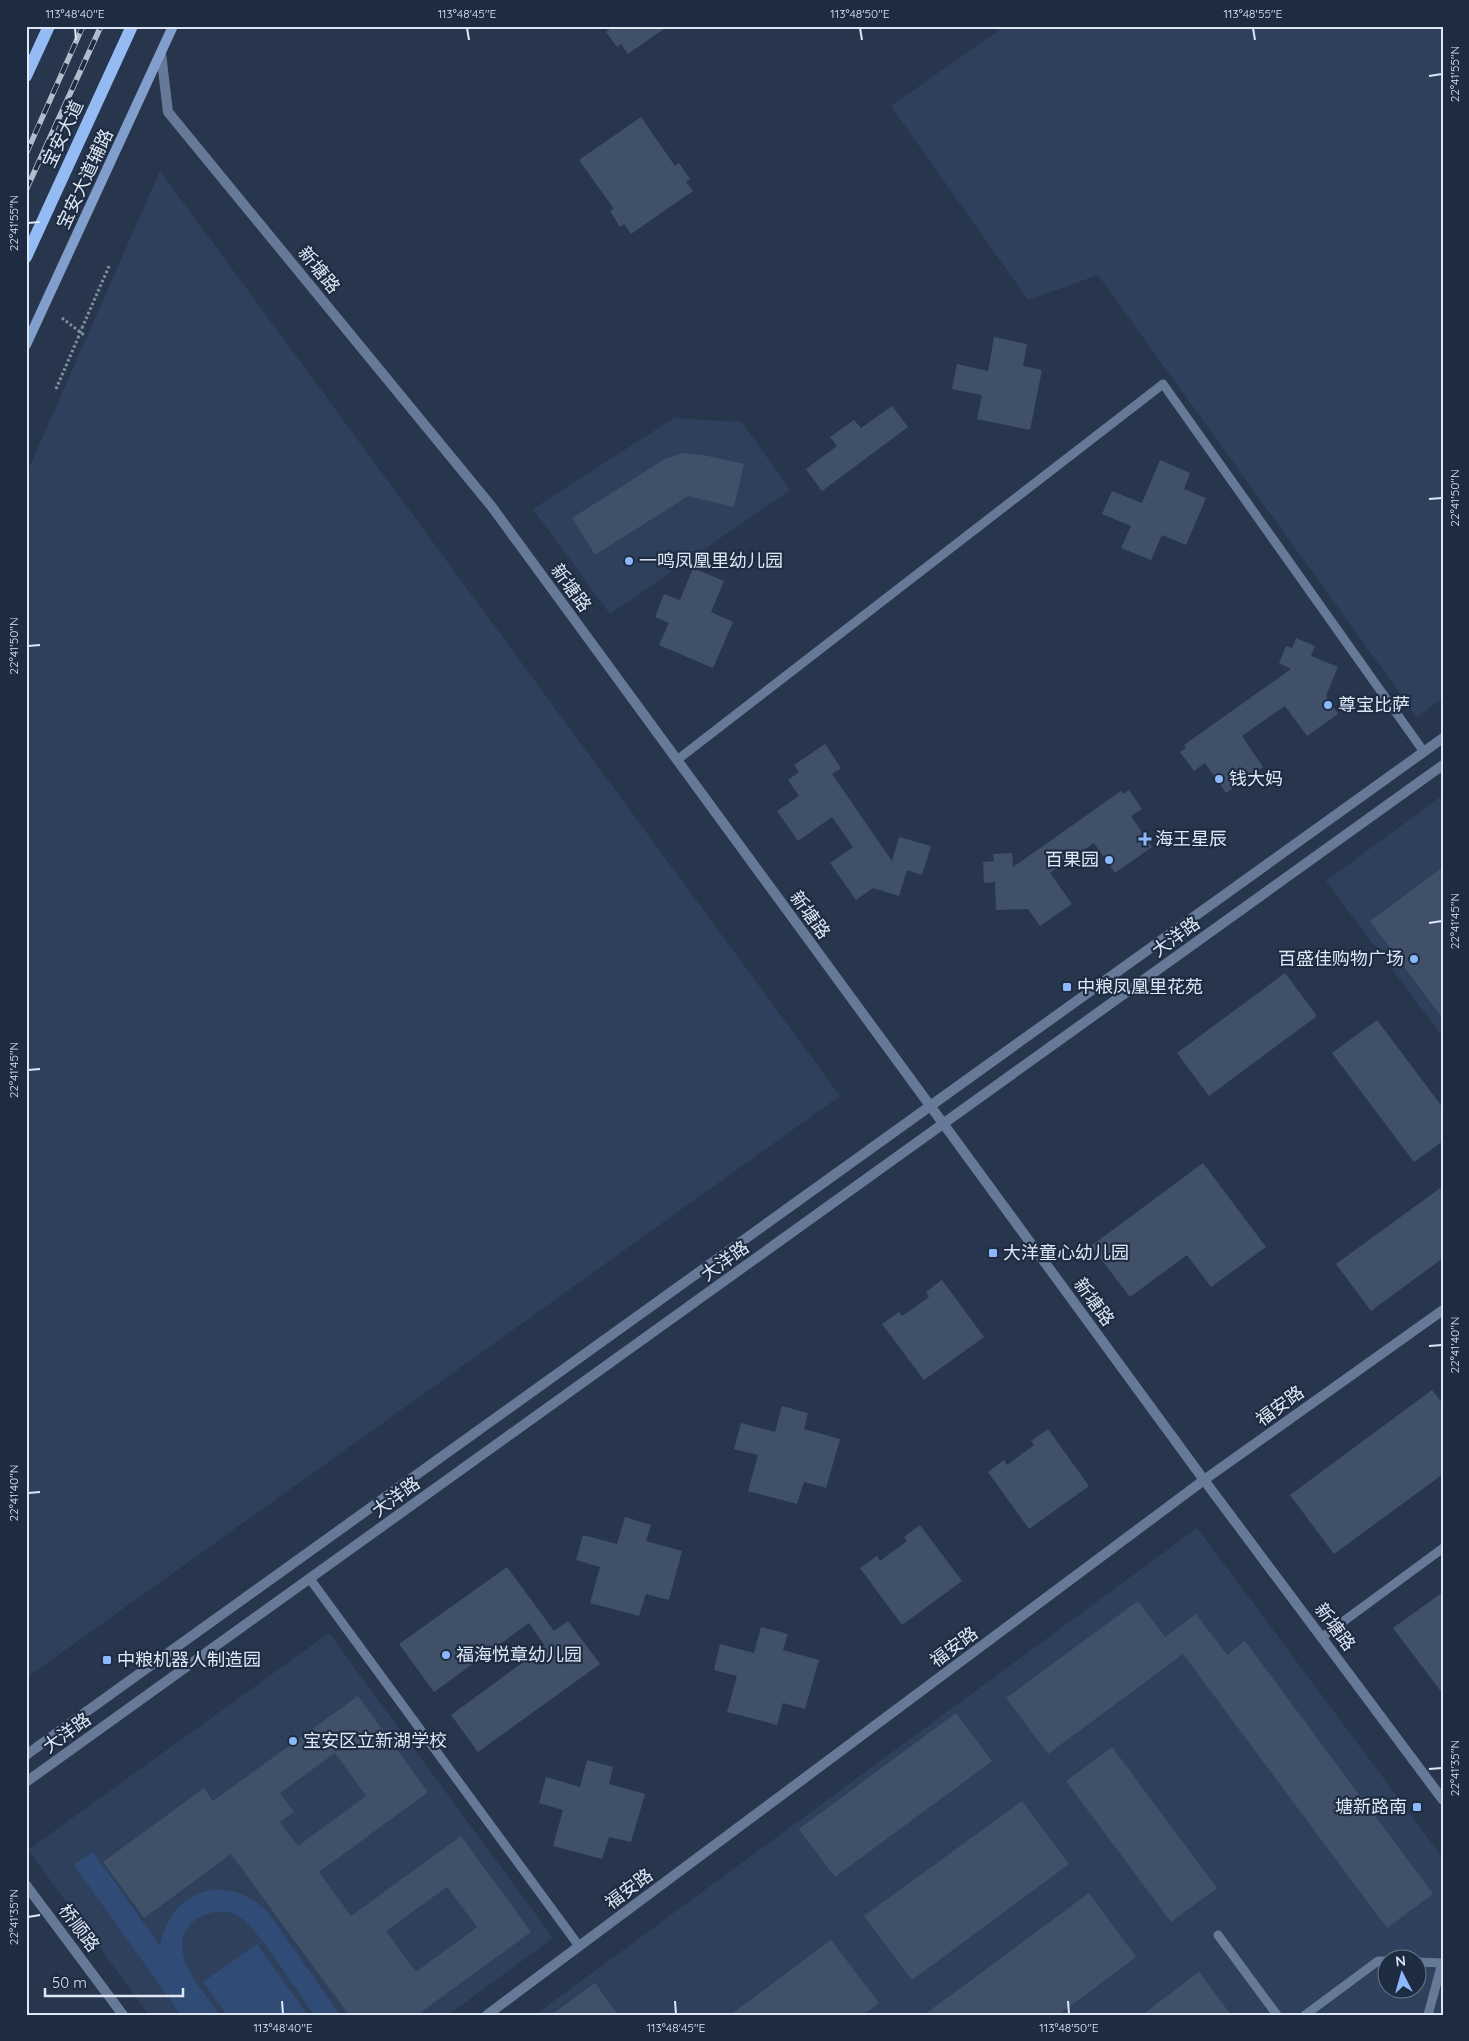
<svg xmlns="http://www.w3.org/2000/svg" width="1469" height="2041" font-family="Quicksand,'Noto Sans SC',sans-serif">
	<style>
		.built { fill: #2f405d; fill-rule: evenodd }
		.green { fill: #304c76 }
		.building { fill: #405068; fill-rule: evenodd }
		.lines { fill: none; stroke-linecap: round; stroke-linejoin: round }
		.path { stroke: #8390a2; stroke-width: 3; stroke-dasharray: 2.5 2.5; stroke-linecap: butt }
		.service { stroke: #667996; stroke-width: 9 }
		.minor { stroke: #667996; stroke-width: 10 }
		.tertiary { stroke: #667996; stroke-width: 10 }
		.secondary { stroke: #819ecc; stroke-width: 10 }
		.primary { stroke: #95bbf5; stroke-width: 12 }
		.rail-casing { stroke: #b1bccc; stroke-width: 5.5 }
		.rail { stroke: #1e2c42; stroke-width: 4; stroke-dasharray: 11; stroke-linecap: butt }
		.path-bridge { stroke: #8390a2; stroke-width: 3; stroke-dasharray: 2.5 2.5; stroke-linecap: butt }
		.ticks { fill: none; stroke: #dde7f5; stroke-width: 2 }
		.poi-dot { fill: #8db9fc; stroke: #1e2c42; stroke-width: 2 }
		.labels { text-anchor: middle; stroke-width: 4.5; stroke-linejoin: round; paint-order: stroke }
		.street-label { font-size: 18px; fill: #dde7f5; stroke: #1e2c42 }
		.poi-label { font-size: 18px; fill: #dde7f5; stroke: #1e2c42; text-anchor: start }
		.neatline { fill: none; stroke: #dde7f5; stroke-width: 2 }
		.ticks-label { font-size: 12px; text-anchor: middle; fill: #dde7f5 }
	</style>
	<rect width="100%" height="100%" fill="#27364d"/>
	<g class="built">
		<path d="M1005,26H1443V698L1417,717L1098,275L1028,300L891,106Z"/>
		<path d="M160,171L840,1096L26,1678V475Z"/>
		<path d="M674,418L742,422L790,490L610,614L533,509Z"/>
		<path d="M1443,795V1037L1326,881Z"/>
		<path d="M1197,1528L1443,1858V2015H535ZM1386,1958H1416V1988H1386Z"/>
		<path d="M329,1633L553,1938L448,2015H149L28,1850Z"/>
	</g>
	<g class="green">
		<path d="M93,1852L160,1946C170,1889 228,1870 269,1914L340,2015H314C299,1994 256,1925 237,1915C225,1909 211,1911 200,1917C157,1942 202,1990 220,2015H181L74,1865Z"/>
		<path d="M257,1944L306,2013L304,2015H227L203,1982Z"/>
	</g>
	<g class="building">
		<path d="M614,26H668L628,54L621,44L617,47L606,32Z"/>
		<path d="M641,117L675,166L679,163L690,179L686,182L693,191L631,234L624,224L620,227L610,211L614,209L579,160Z"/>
		<path d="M994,337L1027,344L1023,366L1042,370L1030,430L977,419L982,395L952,389L957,364L988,371Z"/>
		<path d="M892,406L908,427L822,491L806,469L837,446L830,437L854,420L861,428Z"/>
		<path d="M683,453L703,455L744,464L734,507L688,496L595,555L572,518L665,459Z"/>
		<path d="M1160,460L1190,473L1184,489L1206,498L1186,545L1162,535L1151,560L1121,548L1131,526L1102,514L1112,491L1142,503Z"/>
		<path d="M693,568L724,581L711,612L733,622L713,668L659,645L669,623L655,617L664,594L680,600Z"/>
		<path d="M1296,638L1315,646L1311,656L1338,667L1326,696L1338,714L1307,736L1285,706L1242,736L1263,767L1226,793L1205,763L1194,771L1180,752L1186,748L1184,745L1291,669L1279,663L1286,646L1292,648Z"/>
		<path d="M825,744L841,768L832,774L892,861L899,837L931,846L922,875L907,870L899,896L873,888L856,900L830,863L853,847L832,817L798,841L777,811L799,796L788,780L799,772L794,765Z"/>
		<path d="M1129,790L1142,809L1131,816L1152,847L1115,873L1094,843L1050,873L1072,904L1040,926L1028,909L996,910L995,882L984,883L983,862L994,861L993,854L1012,853L1013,867L1121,791L1123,794Z"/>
		<path d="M1443,867V1019L1370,921Z"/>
		<path d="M1285,973L1317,1016L1209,1096L1177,1053Z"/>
		<path d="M1377,1020L1443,1108V1141L1414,1162L1332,1053Z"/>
		<path d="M1203,1163L1266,1247L1211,1287L1187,1255L1130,1297L1091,1246Z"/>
		<path d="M1443,1186V1258L1371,1311L1336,1264Z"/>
		<path d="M942,1280L984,1337L924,1380L882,1324L899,1312L902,1316L929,1297L926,1292Z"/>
		<path d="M1432,1390L1443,1404V1474L1334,1554L1290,1495Z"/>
		<path d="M782,1406L808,1413L804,1429L840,1439L826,1488L804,1482L797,1504L748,1491L758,1455L734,1449L741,1423L775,1432Z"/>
		<path d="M1048,1429L1089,1486L1029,1529L988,1472L1004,1460L1007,1465L1034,1445L1031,1441Z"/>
		<path d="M625,1517L651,1525L646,1541L682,1551L669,1600L646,1594L639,1616L590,1603L600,1567L576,1560L583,1535L617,1544Z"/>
		<path d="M920,1525L962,1581L902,1625L860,1568L877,1556L880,1561L907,1541L904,1537Z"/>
		<path d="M507,1567L554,1631L568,1621L600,1664L478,1752L451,1715L545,1646L529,1623L434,1692L399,1644Z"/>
		<path d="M1443,1592V1694L1393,1628Z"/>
		<path d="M1138,1601L1165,1637L1196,1614L1227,1655L1245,1641L1433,1894L1387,1928L1183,1654L1048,1754L1006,1698Z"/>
		<path d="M761,1627L788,1634L783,1650L819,1660L805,1709L783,1703L777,1725L727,1712L737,1676L714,1670L720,1644L754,1653Z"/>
		<path d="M358,1696L428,1792L319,1872L351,1916L461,1836L531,1932L417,2015H349L231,1854L144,1918L103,1862L204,1788L213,1801ZM335,1753L366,1796L298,1846L280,1822L294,1812L280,1793ZM447,1887L477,1927L416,1972L386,1931Z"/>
		<path d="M956,1713L992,1761L835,1877L799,1829Z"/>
		<path d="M1112,1747L1217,1888L1171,1922L1066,1781Z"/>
		<path d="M587,1760L613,1767L609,1784L645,1794L631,1842L609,1837L602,1859L553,1846L563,1810L539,1803L546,1777L580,1787Z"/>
		<path d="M1022,1801L1069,1864L912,1980L864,1916Z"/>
		<path d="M1089,1893L1136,1957L1058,2015H924Z"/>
		<path d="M831,1940L879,2003L863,2015H730Z"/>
		<path d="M1199,1972L1231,2015H1142Z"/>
		<path d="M595,1983L618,2015H551Z"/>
	</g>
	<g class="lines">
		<g class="path">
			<path d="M62,318L84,335"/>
			<path d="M82,328L110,264"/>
			<path d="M26,385L29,386"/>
			<path d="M56,389L78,338"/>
		</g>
		<g class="service">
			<path d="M677,760L1163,384L1424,752"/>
			<path d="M310,1579L579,1946"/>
			<path d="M1322,1637L1443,1548"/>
			<path d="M1218,1935L1277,2015"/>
			<path d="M1416,1962L1443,1963"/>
			<path d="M1305,2015L1378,1961H1386"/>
			<path d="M1428,2015L1442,1963"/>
		</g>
		<g class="minor">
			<path d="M26,1885L123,2015"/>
			<path d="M487,2015L1204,1480L1443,1310"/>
		</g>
		<g class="tertiary">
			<path d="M161,53L168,112L492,507L1204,1480L1443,1800"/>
			<path d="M26,1755L1443,738"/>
			<path d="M26,1782L1443,765"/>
		</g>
		<path class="secondary" d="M26,345L173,26"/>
		<g class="primary">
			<path d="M26,76L49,26"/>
			<path d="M26,257L132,26"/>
		</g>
		<g class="rail-casing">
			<g id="rail">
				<path d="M26,154L83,26"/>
				<path d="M26,190L101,26"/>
			</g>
		</g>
		<use href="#rail" class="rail"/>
		<path class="path-bridge" d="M78,338L82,328"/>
	</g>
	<path class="ticks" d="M75,28L76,40M467,28L469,40M860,28L862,40M1253,28L1255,40M1429,76L1442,74M28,223L40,222M1429,499L1442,498M28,646L40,645M1429,923L1442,921M28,1070L40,1069M1429,1346L1442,1345M28,1493L40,1492M1429,1769L1442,1768M28,1917L40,1915M282,2001L283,2014M675,2001L676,2014M1068,2001L1069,2014"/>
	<g class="poi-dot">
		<circle cx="629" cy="561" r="5"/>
		<circle cx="1328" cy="705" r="5"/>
		<circle cx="1219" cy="779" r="5"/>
		<path d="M1142.5 831.5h5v5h5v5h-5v5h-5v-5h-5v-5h5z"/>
		<circle cx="1109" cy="860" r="5"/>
		<circle cx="1414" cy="959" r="5"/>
		<rect x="1062" y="982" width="10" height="10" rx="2.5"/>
		<rect x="988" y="1248" width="10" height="10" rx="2.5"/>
		<circle cx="446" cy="1655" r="5"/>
		<rect x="102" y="1655" width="10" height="10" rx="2.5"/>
		<circle cx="293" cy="1741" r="5"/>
		<rect x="1412" y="1802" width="10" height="10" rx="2.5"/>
	</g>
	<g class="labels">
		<g class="street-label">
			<text transform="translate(63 134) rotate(-65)" y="6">宝安大道</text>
			<text transform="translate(85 179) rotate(-65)" y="6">宝安大道辅路</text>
			<text transform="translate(319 270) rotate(51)" y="6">新塘路</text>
			<text transform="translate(571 588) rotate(54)" y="6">新塘路</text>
			<text transform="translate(810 915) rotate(54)" y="6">新塘路</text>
			<text transform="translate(1176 937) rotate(-36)" y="6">大洋路</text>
			<text transform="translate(725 1261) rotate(-36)" y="6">大洋路</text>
			<text transform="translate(1094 1302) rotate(54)" y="6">新塘路</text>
			<text transform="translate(1280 1406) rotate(-36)" y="6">福安路</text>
			<text transform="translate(396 1497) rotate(-36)" y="6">大洋路</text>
			<text transform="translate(1335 1627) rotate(53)" y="6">新塘路</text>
			<text transform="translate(954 1647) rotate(-37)" y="6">福安路</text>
			<text transform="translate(67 1733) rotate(-36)" y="6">大洋路</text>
			<text transform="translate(629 1889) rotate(-37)" y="6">福安路</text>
			<text transform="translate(79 1928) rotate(53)" y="6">桥顺路</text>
		</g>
		<g class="poi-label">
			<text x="639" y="567">一鸣凤凰里幼儿园</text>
			<text x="1338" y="711">尊宝比萨</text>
			<text x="1229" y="785">钱大妈</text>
			<text x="1155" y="845">海王星辰</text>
			<text x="1099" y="866" text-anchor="end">百果园</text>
			<text x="1404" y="965" text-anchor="end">百盛佳购物广场</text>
			<text x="1077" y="993">中粮凤凰里花苑</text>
			<text x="1003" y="1259">大洋童心幼儿园</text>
			<text x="456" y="1661">福海悦章幼儿园</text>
			<text x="117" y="1666">中粮机器人制造园</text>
			<text x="303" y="1747">宝安区立新湖学校</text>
			<text x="1407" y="1813" text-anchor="end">塘新路南</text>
		</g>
	</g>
	<rect width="1469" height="2041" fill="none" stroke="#1e2c42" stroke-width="55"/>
	<g transform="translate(1402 1974) rotate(354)"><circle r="24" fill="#1e2c42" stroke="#6a778a"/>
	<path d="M0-4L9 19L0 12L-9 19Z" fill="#8db9fc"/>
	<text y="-8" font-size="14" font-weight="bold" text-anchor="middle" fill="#dde7f5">N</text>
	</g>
	<path d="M45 1988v8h138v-8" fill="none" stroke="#dde7f5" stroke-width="2.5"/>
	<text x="52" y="1988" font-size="15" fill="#dde7f5" stroke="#1e2c42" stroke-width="4" paint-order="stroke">50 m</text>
	<rect x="28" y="28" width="1414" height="1986" class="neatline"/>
	<g class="ticks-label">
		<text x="75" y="18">113°48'40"E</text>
		<text x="467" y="18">113°48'45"E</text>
		<text x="860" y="18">113°48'50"E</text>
		<text x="1253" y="18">113°48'55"E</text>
		<text transform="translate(1455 74) rotate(-90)" y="4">22°41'55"N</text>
		<text transform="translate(14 223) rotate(-90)" y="4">22°41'55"N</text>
		<text transform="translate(1455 498) rotate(-90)" y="4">22°41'50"N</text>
		<text transform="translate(14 646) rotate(-90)" y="4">22°41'50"N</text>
		<text transform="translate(1455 921) rotate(-90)" y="4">22°41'45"N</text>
		<text transform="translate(14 1070) rotate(-90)" y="4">22°41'45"N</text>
		<text transform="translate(1455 1345) rotate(-90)" y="4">22°41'40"N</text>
		<text transform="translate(14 1493) rotate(-90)" y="4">22°41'40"N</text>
		<text transform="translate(1455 1768) rotate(-90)" y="4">22°41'35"N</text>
		<text transform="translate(14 1917) rotate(-90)" y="4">22°41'35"N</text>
		<text x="283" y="2032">113°48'40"E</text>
		<text x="676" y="2032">113°48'45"E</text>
		<text x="1069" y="2032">113°48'50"E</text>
	</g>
</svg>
